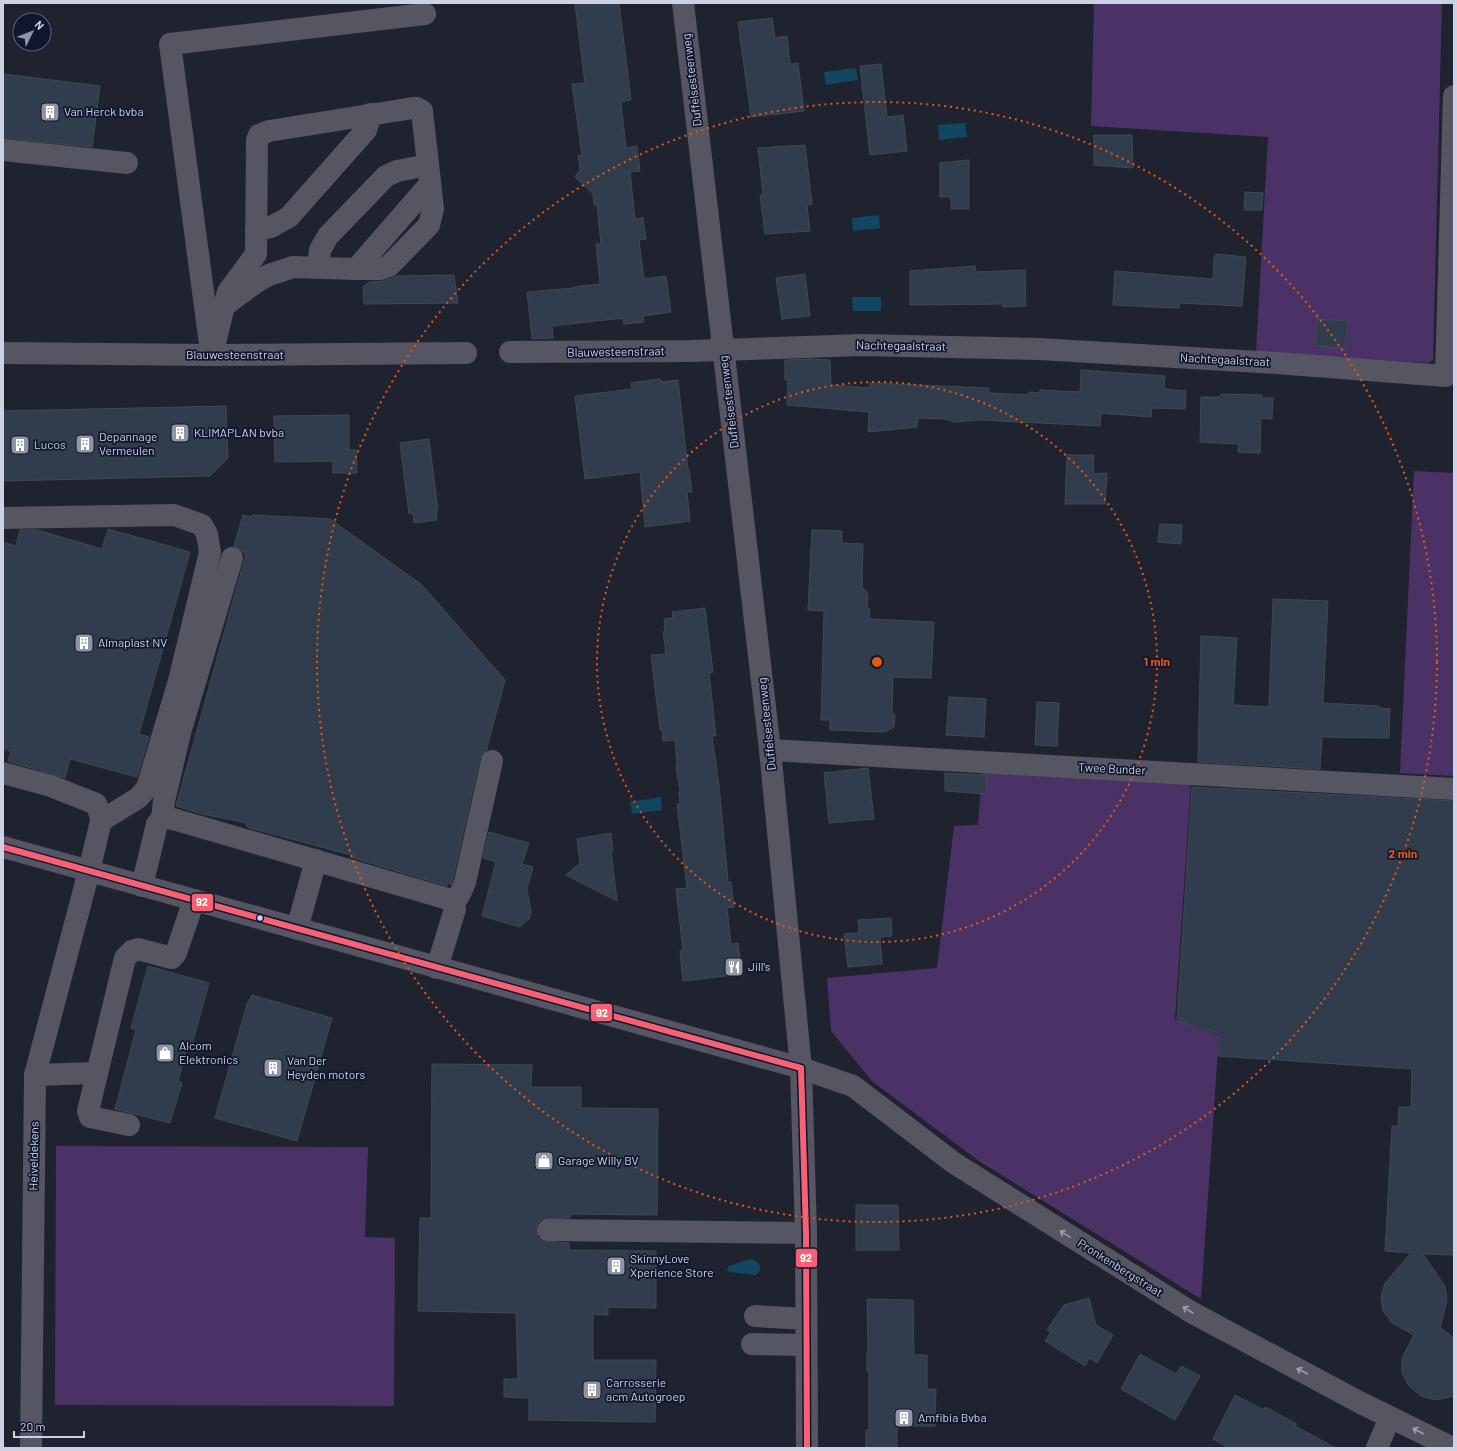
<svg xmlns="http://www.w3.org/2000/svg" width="1457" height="1451" font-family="Barlow,sans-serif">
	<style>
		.green { fill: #4b3266 }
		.water { fill: #114761 }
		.building { fill: #313d4c; stroke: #424853 }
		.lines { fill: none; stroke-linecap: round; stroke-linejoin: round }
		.minor { stroke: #555662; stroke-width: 22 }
		.bus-1-casing { stroke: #0f162d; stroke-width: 9 }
		.bus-1 { stroke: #f86174; stroke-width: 6 }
		.oneway { stroke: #9ca0af }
		.ring { fill: none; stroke: #e8590c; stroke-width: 2; stroke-dasharray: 2 4 }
		.bus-dot { fill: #ccd2e3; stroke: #0f162d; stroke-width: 1.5 }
		.labels { text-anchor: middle; stroke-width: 3.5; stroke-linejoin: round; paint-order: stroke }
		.street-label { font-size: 12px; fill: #ccd2e3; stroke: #0f162d }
		.poi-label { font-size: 12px; fill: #ccd2e3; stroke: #0f162d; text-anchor: start }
		.centre { fill: #e8590c; stroke: #0f162d; stroke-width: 2 }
		.ring-label { font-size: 12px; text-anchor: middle; font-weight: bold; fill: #e8590c; stroke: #0f162d; stroke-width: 3.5; stroke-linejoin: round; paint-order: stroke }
		.line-badge { stroke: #0f162d; stroke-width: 1.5 }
		.badge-label { font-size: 11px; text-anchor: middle; font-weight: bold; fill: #fff }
	</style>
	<rect width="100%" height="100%" fill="#1f2330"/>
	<g class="green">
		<path d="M1094,3H1442L1433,360L1428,363L1256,352L1268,137L1091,126Z"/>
		<path d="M1414,471L1454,473V776L1400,773Z"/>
		<path d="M982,770L1191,783L1175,1020L1219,1035L1201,1299L979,1161L873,1082L831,1031L827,978L937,968L954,826L978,825Z"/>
		<path d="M56,1146L368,1147L365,1237L395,1238L394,1406L55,1405Z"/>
	</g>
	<g class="water">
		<path d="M856,68L858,80L826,85L824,72Z"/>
		<path d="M965,123L967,137L939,140L938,125Z"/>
		<path d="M879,215L880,228L853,231L852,218Z"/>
		<path d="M852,297H881V311H853Z"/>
		<path d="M661,797L662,810L632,814L630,802Z"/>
		<path d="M750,1259C759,1260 765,1270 755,1275L729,1272L727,1270L729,1266Z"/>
	</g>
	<g class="building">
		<path d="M575,3H619L631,100L621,102L626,148L637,146L640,171L630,172L635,219L643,218L646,239L639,240L644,279L666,276L671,312L643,316L644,322L624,324L623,318L552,326L553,338L532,339L527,292L574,288V287L600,284L596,244H601L597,205H594L593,194L575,177L580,170L578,155H582L572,84L585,83Z"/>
		<path d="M772,18L775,38L787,36L790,64L798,63L804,111L751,117L738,22Z"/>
		<path d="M881,64L887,117L903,115L907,151L870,155L860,66Z"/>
		<path d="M3,74L100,86L92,147L3,138Z"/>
		<path d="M1094,135H1132L1133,168L1094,165Z"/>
		<path d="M805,145L812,204L807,205L810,231L765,234L760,195H763L758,148Z"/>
		<path d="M969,160V209H951V197H940V163Z"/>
		<path d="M1245,192L1263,193L1262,210H1244Z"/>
		<path d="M1216,254L1246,257L1242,306L1179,303V308L1113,305L1115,271L1213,279L1214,257Z"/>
		<path d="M975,266L976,272L1025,270L1026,306L1003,307L1002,304L910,305V271Z"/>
		<path d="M805,274L810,316L782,319L776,278Z"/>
		<path d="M454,275L458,303L364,304L363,287L369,282L385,281L397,276Z"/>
		<path d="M1317,319L1348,321L1345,348L1315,346Z"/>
		<path d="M811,359L830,360L831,385L870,388V383L940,386L989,388V393L1027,395L1030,392L1039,393L1040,390L1080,392L1081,370L1165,376L1164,389L1186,391L1185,409L1152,408L1151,417L1101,413L1100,426L979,420L955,422L944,419L918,418L917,427L868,432L869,412L787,405L788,380H785V360Z"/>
		<path d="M660,379L663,382L678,380L688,470H689L692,492H687L690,521L645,527L640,472L585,479L575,396L632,389L631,383Z"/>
		<path d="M1222,394L1262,395V398H1273L1272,419L1261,418L1260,453L1238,452L1239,444L1200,442L1201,397H1219Z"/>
		<path d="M226,406L228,458L210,476L3,481V411Z"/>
		<path d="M349,415V450H356L357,473H333V461L275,462L274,416Z"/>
		<path d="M429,439L438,510H436L437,520L414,523L413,513L409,514L400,443Z"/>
		<path d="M1067,455H1094L1093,474L1107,473L1105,504H1065Z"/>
		<path d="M243,515L252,517V515L330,519L422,585L505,680L486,751L480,758L453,878L451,884L448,883L447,886L350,857L351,855L250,828L246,826L247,823L202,814L176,806L246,554L234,546Z"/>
		<path d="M1160,524L1182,525L1181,544L1158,542Z"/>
		<path d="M108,529L190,552L139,734L149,737L137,777L70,759L65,778L8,761L11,751L3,748V542L16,546L20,530H37L102,549Z"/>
		<path d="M812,530L842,531V543L863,544L862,587L868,594L867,608L870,609L869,619L934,622L931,678L893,677L892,713L895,715L894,727L885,732L830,730V720H821L824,611L808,610Z"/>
		<path d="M1273,599L1328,601L1323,703L1379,706L1378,708L1390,709L1389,738L1322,737L1320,769L1198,762L1201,636L1237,638L1233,705L1269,707Z"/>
		<path d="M705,608L713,672L709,673L716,736H712L719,785L728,882H731L734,907L727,908L731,944L738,943L742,974L683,981L680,951L683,950L676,889L687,888L677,804H680L679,792L680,790L676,767L677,764L675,740L663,741L662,730H660L651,655L666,654L663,632L665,630L664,619L673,618L672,612Z"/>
		<path d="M949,697L986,699L984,737L946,735Z"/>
		<path d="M1037,702L1059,703L1057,746L1035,745Z"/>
		<path d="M868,768L874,819L829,823L824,773Z"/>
		<path d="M945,773L987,775L986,794L945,791Z"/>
		<path d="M1192,787L1454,801V1255L1423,1254L1445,1286L1447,1301L1440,1327L1454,1338V1396L1435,1400L1421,1396L1409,1386L1402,1373V1358L1414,1335L1392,1323L1383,1311L1381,1297L1385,1283L1411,1253L1385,1251L1392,1126L1398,1127L1399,1107H1411L1412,1069L1218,1056L1220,1034L1177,1021Z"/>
		<path d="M489,832L529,843L522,864L533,867L527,889L531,912L530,918L520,927L482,916L496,862L483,858Z"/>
		<path d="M611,833L613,851L611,852L617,901L566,875L580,863L577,839Z"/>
		<path d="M891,918L892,936L880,937L882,964L848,967L844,934L859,933L858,920Z"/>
		<path d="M148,966L209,983L192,1045L188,1044L178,1081L182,1083L170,1123L115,1109L136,1030L131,1028Z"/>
		<path d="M252,995L332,1018L297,1141L215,1118L247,1004Z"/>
		<path d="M432,1064L532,1065L531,1087H581V1108L658,1109L657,1215L570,1214V1218L542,1219L537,1224L536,1230L537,1236L542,1241L569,1243V1250L656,1251V1308L608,1307V1315L593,1314V1360H656L655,1422L529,1420V1398L504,1397V1379H518L516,1313L418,1311L420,1218H431Z"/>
		<path d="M856,1205H898L899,1250H856Z"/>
		<path d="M1089,1298L1096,1325L1113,1335L1097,1363L1089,1358L1085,1366L1045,1341L1051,1332L1047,1330L1064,1305Z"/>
		<path d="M867,1299L913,1300L914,1355H927V1389H936L935,1426H897V1448H866V1430H869V1371H867V1353H868Z"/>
		<path d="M1140,1354L1176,1374L1181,1366L1200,1376L1175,1420L1121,1389Z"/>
		<path d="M1235,1395L1264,1410L1265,1407L1297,1424L1295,1426L1336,1448H1229L1213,1439Z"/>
	</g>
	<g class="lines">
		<g class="minor">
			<path d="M683,3L770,750L801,1068L806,1233L807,1448"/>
			<path d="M3,150L127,163"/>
			<path d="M256,229L271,227L289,217L366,130L371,114"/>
			<path d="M318,268L320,250L328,236L386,176L397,171L428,165"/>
			<path d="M356,269L430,184"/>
			<path d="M210,344L170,44L425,14"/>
			<path d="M510,352L691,351L861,345L1039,349L1276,363L1446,376L1454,96"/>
			<path d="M3,353L212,355L466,353"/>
			<path d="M212,355L224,306L255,283L269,275L293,267L356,269H381L389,266L429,225L433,209L422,111L417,108H413L269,131L259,135L257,140L256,254L228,292L224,306"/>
			<path d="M3,518L174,515L202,525L207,534L210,552L179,681L147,788L138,798L101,821"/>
			<path d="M770,750L1454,789"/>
			<path d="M3,773L51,786L96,804L100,814L101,821L89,871L35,1075L31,1448"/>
			<path d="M162,818L164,801L181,729L232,558"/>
			<path d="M3,847L801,1068L853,1086L954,1163L1191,1312L1359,1402L1453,1448"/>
			<path d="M142,886L157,824L162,818L173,819L448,899L453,904L455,909L437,968"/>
			<path d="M453,904L460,894L465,882L492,761"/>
			<path d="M297,929L316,860"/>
			<path d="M35,1075L97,1073"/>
			<path d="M129,1125L90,1117L88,1111L125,958L132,951L138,949L172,958L176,953L194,900"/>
			<path d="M548,1230L806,1233"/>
			<path d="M755,1316L806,1319"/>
			<path d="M752,1344L806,1345"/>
			<path d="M1377,1448L1390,1417"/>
		</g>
		<g class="bus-1-casing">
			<g id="bus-1">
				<path d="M3,847L801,1068"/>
				<path d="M801,1068L806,1233L807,1448"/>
			</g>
		</g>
		<use href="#bus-1" class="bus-1"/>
	</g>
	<defs><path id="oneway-shaft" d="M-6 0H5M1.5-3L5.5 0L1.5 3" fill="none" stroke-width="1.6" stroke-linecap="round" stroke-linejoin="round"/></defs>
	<g class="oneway">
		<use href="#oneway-shaft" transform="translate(1065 1234) rotate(-148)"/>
		<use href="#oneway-shaft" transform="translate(1188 1310) rotate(-149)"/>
		<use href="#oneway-shaft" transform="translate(1302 1371) rotate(-152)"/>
		<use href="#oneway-shaft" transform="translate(1418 1431) rotate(-153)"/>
	</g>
	<g class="ring">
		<circle cx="877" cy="662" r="280"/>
		<circle cx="877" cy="662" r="560"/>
	</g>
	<defs>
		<g id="building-square" transform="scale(1)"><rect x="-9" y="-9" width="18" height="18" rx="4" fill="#8f95a4" stroke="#0f162d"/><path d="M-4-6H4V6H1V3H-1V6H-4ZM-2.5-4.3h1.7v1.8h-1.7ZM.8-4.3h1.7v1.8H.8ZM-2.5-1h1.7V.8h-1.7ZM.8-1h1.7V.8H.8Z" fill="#fff"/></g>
		<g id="restaurant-square" transform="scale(1)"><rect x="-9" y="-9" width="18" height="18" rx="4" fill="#8f95a4" stroke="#0f162d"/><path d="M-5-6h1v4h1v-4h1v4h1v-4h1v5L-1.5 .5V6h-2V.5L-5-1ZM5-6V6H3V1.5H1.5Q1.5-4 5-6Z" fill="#fff"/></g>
		<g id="shop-square" transform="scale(1)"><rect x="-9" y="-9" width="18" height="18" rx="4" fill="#8f95a4" stroke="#0f162d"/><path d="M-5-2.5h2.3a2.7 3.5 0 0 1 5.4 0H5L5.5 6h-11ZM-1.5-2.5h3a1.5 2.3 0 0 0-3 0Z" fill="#fff"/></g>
	</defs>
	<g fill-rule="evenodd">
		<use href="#building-square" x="50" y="112"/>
		<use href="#building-square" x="180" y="433"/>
		<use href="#building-square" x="85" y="444"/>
		<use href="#building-square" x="20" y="445"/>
		<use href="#building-square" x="84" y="643"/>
		<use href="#restaurant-square" x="734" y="967"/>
		<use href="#shop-square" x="165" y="1053"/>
		<use href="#building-square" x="273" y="1068"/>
		<use href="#shop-square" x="544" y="1161"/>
		<use href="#building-square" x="616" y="1266"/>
		<use href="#building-square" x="592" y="1390"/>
		<use href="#building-square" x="904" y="1418"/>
	</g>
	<circle class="bus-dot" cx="260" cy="918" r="3.5"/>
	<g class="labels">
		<g class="street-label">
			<text transform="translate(692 80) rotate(-97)" y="4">Duffelsesteenweg</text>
			<text transform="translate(901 346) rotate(1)" y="4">Nachtegaalstraat</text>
			<text transform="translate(616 352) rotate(-1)" y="4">Blauwesteenstraat</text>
			<text x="235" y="359">Blauwesteenstraat</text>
			<text transform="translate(1225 360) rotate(3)" y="4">Nachtegaalstraat</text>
			<text transform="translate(729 402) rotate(-97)" y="4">Duffelsesteenweg</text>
			<text transform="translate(767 724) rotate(-96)" y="4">Duffelsesteenweg</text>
			<text transform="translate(1112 769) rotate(3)" y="4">Twee Bunder</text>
			<text transform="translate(34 1156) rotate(-89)" y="4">Heiveldekens</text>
			<text transform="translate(1120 1268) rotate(32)" y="4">Pronkenbergstraat</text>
		</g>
		<g class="poi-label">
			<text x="64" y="116">Van Herck bvba</text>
			<text x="194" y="437">KLIMAPLAN bvba</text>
			<text x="99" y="441">Depannage<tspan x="99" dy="14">Vermeulen</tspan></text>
			<text x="34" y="449">Lucos</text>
			<text x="98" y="647">Almaplast NV</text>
			<text x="748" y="971">Jill's</text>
			<text x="179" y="1050">Alcom<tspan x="179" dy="14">Elektronics</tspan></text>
			<text x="287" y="1065">Van Der<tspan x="287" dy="14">Heyden motors</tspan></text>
			<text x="558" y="1165">Garage Willy BV</text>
			<text x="630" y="1263">SkinnyLove<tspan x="630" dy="14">Xperience Store</tspan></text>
			<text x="606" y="1387">Carrosserie<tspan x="606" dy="14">acm Autogroep</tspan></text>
			<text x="918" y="1422">Amfibia Bvba</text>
		</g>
	</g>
	<circle cx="877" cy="662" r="6" class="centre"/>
	<g class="ring-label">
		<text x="1157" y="666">1 min</text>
		<text x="1403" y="858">2 min</text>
	</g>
	<g class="line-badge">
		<rect x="191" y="893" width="23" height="19" rx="4" fill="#f86174"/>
		<rect x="590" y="1003" width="23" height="19" rx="4" fill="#f86174"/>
		<rect x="795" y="1248" width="23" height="20" rx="4" fill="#f86174"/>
	</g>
	<g class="badge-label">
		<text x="202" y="906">92</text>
		<text x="602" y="1017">92</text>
		<text x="806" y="1262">92</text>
	</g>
	<rect width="1457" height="1451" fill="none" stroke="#ccd2e3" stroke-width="8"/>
	<g transform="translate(32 32) rotate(47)"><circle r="19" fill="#0f162d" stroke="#5b6176"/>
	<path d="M0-3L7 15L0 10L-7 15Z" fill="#8f95a4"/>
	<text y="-6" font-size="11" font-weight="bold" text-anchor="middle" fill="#ccd2e3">N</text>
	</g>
	<path d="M14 1431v6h70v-6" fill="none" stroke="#ccd2e3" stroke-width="2"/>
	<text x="20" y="1431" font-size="12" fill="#ccd2e3" stroke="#0f162d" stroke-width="3" paint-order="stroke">20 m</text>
</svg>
